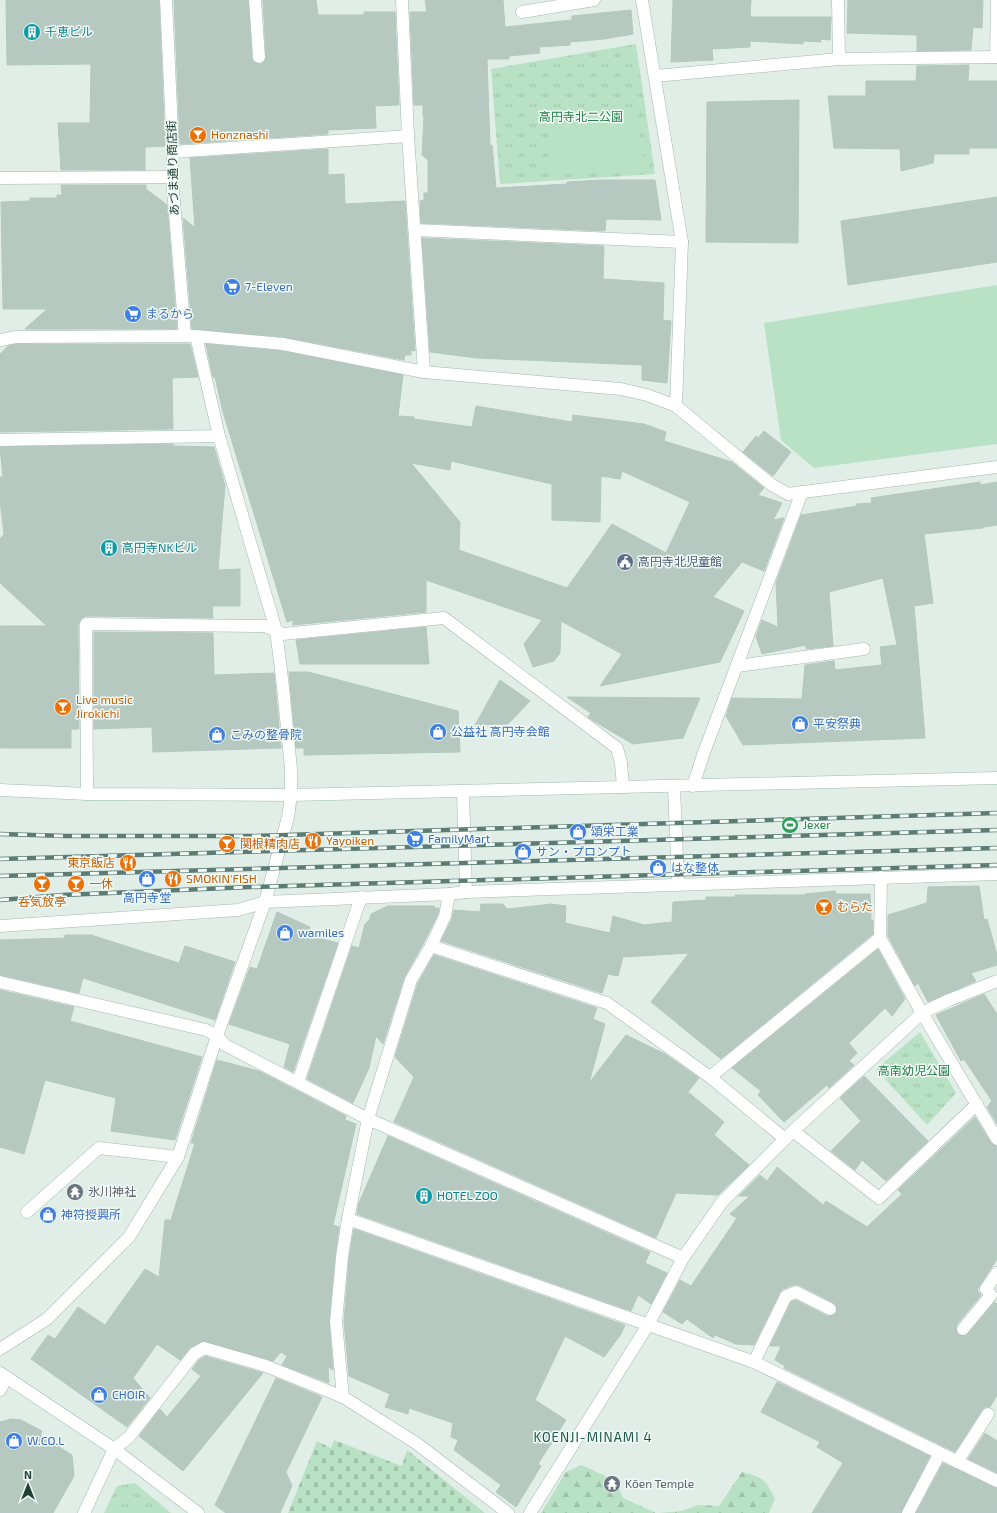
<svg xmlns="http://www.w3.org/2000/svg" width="997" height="1513" font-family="'Exo 2','Noto Sans JP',sans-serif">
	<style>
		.forest { fill: url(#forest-firs) }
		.cemetery { fill: url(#cemetery-stones) }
		.park { fill: url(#park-tufts) }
		.garden { fill: #b8e2c3 }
		.building { fill: #b6c9c1; stroke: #b3c8c0; fill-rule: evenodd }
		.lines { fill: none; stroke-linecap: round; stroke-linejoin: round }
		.lane-casing { stroke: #a3b7b0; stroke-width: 13 }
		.street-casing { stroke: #a3b7b0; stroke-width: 13 }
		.secondary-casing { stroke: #9ebbb1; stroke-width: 13 }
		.lane { stroke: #fff; stroke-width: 12 }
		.street { stroke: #fff; stroke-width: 12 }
		.secondary { stroke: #fff; stroke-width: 12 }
		.rail-casing { stroke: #5a7c74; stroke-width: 4.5 }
		.rail { stroke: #f2faf6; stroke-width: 3; stroke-dasharray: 9; stroke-linecap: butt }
		.labels { text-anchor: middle; stroke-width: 3; stroke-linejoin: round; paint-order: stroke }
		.culture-label { font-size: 12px; fill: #0d838f; stroke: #f2faf6; text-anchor: start }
		.park-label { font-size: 12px; fill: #247d48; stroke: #f2faf6 }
		.food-label { font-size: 12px; fill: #c56008; stroke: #f2faf6; text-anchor: start }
		.street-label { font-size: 12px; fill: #1f4138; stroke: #f2faf6 }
		.shop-label { font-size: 12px; fill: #366cbe; stroke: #f2faf6; text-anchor: start }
		.service-label { font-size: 12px; fill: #4e5e75; stroke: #f2faf6; text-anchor: start }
		.leisure-label { font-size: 12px; fill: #27864d; stroke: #f2faf6; text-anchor: start }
		.worship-label { font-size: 12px; fill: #5b616d; stroke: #f2faf6; text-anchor: start }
		.neighbourhood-label { font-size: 13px; letter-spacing: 1px; fill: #185648; stroke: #f2faf6 }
	</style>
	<defs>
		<pattern id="forest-firs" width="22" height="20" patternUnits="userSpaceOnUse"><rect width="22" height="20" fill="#b8e2c3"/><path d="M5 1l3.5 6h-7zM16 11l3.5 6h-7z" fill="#9ec3a8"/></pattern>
		<pattern id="cemetery-stones" width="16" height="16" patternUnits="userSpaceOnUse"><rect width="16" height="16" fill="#b8e2c3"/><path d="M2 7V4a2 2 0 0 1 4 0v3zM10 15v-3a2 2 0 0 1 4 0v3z" fill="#9ec3a8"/></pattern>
		<pattern id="park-tufts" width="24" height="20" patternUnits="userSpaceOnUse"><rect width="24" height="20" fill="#b8e2c3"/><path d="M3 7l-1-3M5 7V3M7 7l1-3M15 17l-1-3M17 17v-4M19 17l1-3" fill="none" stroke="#9ec3a8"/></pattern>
	</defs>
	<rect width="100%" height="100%" fill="#e1eee8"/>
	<g class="forest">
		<path d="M582,1465L616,1481L623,1498L656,1513H541L566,1472Z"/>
		<path d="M742,1472C763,1477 766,1480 775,1499L769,1513H658L682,1511L698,1505L719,1506Z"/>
	</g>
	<path class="cemetery" d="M334,1440L402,1466L407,1450L485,1513H288L317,1441L331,1448Z"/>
	<g class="park">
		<path d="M636,44L655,174L500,184L491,69Z"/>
		<path d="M920,1032L956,1093L927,1125L876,1069Z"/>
		<path d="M135,1483L171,1513H104L117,1486Z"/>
	</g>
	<g class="garden">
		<path d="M602,106L616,115L637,112L645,168L550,175L547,141L551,113Z"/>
		<path d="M997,285V444L814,468L781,440L764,323Z"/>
	</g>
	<g class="building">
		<path d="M6,0H159L165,146L145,147V170H61L58,123H90L91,64L7,65Z"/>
		<path d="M174,0H248L252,58L253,61L259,64L263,63L266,57L263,0H316L318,15H364V12H395L399,105L375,106L376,128L328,130V134L180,144Z"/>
		<path d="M425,0H503L505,27L572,20V16L631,10L633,34L604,39L570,42V45L539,47L540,53L509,56V59H487L490,146L492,145L496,188L567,184V182L599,180H655L661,220L606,219L605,231L421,223L420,201L424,200V193H428V160L422,155L424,116H423V105H414L410,12H427Z"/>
		<path d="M673,0H751L750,17H831L830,40L820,39L821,42L803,41V44L750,41V47L712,49L713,60L671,62Z"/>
		<path d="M848,0H983L982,28L973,27L971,50L917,51V35L847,33Z"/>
		<path d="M969,65L968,81H997V148H969V154H934L933,163L901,171L900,149L834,148L828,96H866V81H916L917,66Z"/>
		<path d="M799,100L798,243L706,242L707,102Z"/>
		<path d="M328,149V175L344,174L345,204L405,201L415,351L411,350V355H405L404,360L284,337L192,329L183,218L195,228L190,158Z"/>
		<path d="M61,185H146V189L167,205L177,329H25L47,309H3L1,202L30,201V198H57V195H62Z"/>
		<path d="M997,197V262L848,285L841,221Z"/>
		<path d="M422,238L604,246L603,279L664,283L663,320L671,321L667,383L642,380V365L477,358L430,352Z"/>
		<path d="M17,344H190L198,377L172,378L173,429L0,432V354L8,346Z"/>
		<path d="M206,344L282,351L403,375L398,416L414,417V419L472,427L476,406L572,422L573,415L644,424L666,432L664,441L732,462L764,488L758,495L782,503L773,520L784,518L764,571L742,562L713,597L744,611L720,662L600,686L622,654L561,621L560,653L554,661L533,667L524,644L542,620L426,580V612L293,625V620L287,622L223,412L215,377H213ZM451,461L552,484V520L600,522L601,476L620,479L622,471L690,502L666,553L612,524L567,588L459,550L460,522L411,463L450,470Z"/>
		<path d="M764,431L791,452L773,476L743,452L756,436L758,438Z"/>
		<path d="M173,444V446L214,447L225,485L218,570L240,569V606H212L213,618L86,616L82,618L78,624L79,729H71V748H0V626H47L0,583V539L4,534L0,501V477H3L0,447Z"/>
		<path d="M980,482V485L997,482V525L983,527V528L924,534L933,603L914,606L925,738L743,745L726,716L732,698L802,699L805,665L834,661L835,670L882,665L880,647L897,645L883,578L829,592L833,646L806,649V645L762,654L756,636L762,620L778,627L776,583L801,515L857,506L856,504L872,503L871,498Z"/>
		<path d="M426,627L429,664H300L296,640Z"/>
		<path d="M94,632L213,633L214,675L274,673L281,748L153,752L152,727L94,729Z"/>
		<path d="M289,672H308L458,711L460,752L304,755V748H296Z"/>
		<path d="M500,680L530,701L508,724L475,725Z"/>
		<path d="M567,697L700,698L683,738L633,744L592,720L588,717L591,713Z"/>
		<path d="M979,886L984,920L987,919L997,955V965L971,973L976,981L928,1002L918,983L915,986L888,936V915L927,903L928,887Z"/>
		<path d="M835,891L836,894H870L871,921L873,920V934L721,1059L651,1002L689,953L623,957L618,976L608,974L602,993L441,941L452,919L454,910L480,912L481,904H503L507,909L551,904L566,906L565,923L610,933L613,916L644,925L672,922L673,902L706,900V897H735V895H806L805,894Z"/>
		<path d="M388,906H434L435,908H439L438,914L424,942L404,978L383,1044L376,1036L369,1068L353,1103L307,1079L352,946L359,948L365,924L370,919L371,914Z"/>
		<path d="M277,912L310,927L308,935L338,943L293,1072L284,1067L290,1044L229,1024L250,967L257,969Z"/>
		<path d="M65,935H91L179,963L185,946L235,962L215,1020L83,978L79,993L0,975V940L65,938Z"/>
		<path d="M878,949L905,999L892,1016L885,1008L849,1043L857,1053L849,1061L854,1065L829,1088L827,1085L784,1122L758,1095L761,1091L732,1068Z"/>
		<path d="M434,955L597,1008L593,1019L605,1024L589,1083L626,1035L665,1054L699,1078L688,1092L724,1122L714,1135L749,1165L718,1195L676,1193L656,1238L394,1122L414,1077L395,1057L418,983Z"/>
		<path d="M0,990L74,1007L70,1021L202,1057L175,1140L111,1131L116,1098L45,1080L24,1154L0,1147Z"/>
		<path d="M984,994L997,1014V1124L987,1107L992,1101L964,1059L961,1061L936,1015Z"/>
		<path d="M217,1060L259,1071L346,1116L345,1120L356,1124L333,1225L339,1227L335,1256L329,1321L333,1370L328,1367L329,1383L282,1365L287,1356L281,1352L273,1361L203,1341L190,1348L180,1360L157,1344L133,1378L150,1398L127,1427L31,1359L48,1335L55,1339L78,1307L105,1325L145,1269L159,1277L165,1220H171L195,1143H191Z"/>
		<path d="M864,1076L928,1141L886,1181L862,1160L855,1170L831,1151L861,1121L840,1098Z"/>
		<path d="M975,1117L991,1143L997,1146V1259L977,1290L981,1295L957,1324L956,1328L959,1335L966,1336L995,1302L997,1304V1395L990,1407H985L982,1410L955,1452L784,1368L785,1366L775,1360L781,1346H770L791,1302L796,1300L827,1316L834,1315L837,1312L836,1305L834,1303L799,1285H793L783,1289L780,1292L754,1345L736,1344L715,1335L713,1338L687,1319L682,1324L663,1312L680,1280L691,1286L737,1218L730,1214L750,1196H739L760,1175L767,1181L777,1167L823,1205L826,1201L867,1227L902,1194L898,1190Z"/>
		<path d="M388,1136L650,1252L645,1263L667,1273L651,1304L638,1295L631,1311L357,1214L359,1203Z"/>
		<path d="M354,1229L625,1325L621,1334L604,1357L565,1336L535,1400L566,1420L538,1464L541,1466L516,1507L496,1492L501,1485L454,1450L458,1440L451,1437L453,1423L409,1408L408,1414L385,1407L390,1394L349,1376L344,1322L349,1258Z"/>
		<path d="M205,1356L263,1373L183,1471L139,1436L160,1409L167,1417L201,1376L192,1369L199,1360Z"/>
		<path d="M276,1378L322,1397L286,1472L292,1486L280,1513H226L215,1505Z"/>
		<path d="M777,1382L930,1456L901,1513H812L843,1463L817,1447L820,1442L761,1412Z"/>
		<path d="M11,1419L21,1420L42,1431L40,1435L72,1455L74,1476L53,1513H0V1422Z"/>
		<path d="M985,1433L997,1441V1473L968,1459Z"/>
		<path d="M943,1463L997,1488V1513H916Z"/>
	</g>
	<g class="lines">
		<g class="lane-casing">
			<g id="lane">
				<path d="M838,0L839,59"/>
				<path d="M522,12L594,0"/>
				<path d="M173,152L408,136"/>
				<path d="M0,440L219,436"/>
				<path d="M793,1131L879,1198L977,1104"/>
				<path d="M27,1212L99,1148L178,1157"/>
				<path d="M963,1329L991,1295L986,1289L997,1273"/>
				<path d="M908,1513L940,1453"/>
			</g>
		</g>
		<g class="street-casing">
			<g id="street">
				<path d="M166,0L173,152L172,177L185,336"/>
				<path d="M255,0L259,57"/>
				<path d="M402,0L408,136L424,372"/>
				<path d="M642,0L682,242L676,406"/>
				<path d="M996,57L997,0"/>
				<path d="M655,76L839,59L997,57"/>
				<path d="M0,178L172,177"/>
				<path d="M415,230L682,242"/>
				<path d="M0,340L16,337L196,336L283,344L424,372L621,389L647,395L676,406L772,485L788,494L997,467"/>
				<path d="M737,666L864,649"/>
				<path d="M674,786L678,884"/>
				<path d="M693,786L703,755L802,492"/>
				<path d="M463,792L466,892"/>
				<path d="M87,794L86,624L265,626L283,634L444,618L617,748L621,763L623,787"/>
				<path d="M881,877L880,938L922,1013L997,1139"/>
				<path d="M0,926L238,910L265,902L449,894L466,892L997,874"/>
				<path d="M431,946L607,1003L710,1077L785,1139"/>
				<path d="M0,982L206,1030L217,1036L225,1045L368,1119L683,1258"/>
				<path d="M710,1077L880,938"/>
				<path d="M298,1082L361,897"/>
				<path d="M348,1219L368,1119L411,980L431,946L445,916L449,894"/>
				<path d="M0,1349L47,1319L129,1237L178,1157L217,1036L265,902L288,817L291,795V769L283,687L276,630L219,436L196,336"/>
				<path d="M754,1362L786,1296L796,1292L830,1309"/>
				<path d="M0,1390L6,1378"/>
				<path d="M343,1397L336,1322L342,1257L348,1219L754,1362L997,1481"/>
				<path d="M957,1462L988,1414"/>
				<path d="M198,1513L114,1449L129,1437L194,1354L204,1348L266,1366L343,1397L416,1443L508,1513"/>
				<path d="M530,1513L648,1325L683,1258L722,1202L793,1131L922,1013L949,1000L997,981"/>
			</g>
		</g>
		<g class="secondary-casing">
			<g id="secondary">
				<path d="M0,790L87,794L291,795L997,778"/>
				<path d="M0,1373L114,1449L84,1513"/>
			</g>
		</g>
		<use href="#lane" class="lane"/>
		<use href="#street" class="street"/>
		<use href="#secondary" class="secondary"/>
		<g class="rail-casing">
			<g id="rail">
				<path d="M0,834L66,836H254L997,813"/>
				<path d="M0,859L997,830"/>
				<path d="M0,876L997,848"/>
				<path d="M0,900L63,895L250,887L997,865"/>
			</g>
		</g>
		<use href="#rail" class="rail"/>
	</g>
	<defs>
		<g id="building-disc" transform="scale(0.9)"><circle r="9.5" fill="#0f9aa8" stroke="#f2faf6"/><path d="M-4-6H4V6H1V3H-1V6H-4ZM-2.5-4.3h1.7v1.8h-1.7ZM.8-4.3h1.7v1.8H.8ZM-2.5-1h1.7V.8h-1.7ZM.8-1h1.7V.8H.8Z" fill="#fff"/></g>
		<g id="bar-disc" transform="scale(0.9)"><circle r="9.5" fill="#e8710a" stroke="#f2faf6"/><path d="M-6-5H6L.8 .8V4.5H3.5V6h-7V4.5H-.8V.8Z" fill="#fff"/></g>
		<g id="supermarket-disc" transform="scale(0.9)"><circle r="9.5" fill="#3f7fe0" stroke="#f2faf6"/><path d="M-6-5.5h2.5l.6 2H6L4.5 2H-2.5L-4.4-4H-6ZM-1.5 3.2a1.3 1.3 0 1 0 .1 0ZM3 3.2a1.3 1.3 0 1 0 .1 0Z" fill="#fff"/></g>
		<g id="civic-disc" transform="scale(0.9)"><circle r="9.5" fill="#5c6f8a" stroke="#f2faf6"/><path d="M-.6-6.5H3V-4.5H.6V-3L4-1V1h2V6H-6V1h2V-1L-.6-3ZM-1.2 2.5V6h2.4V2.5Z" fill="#fff"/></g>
		<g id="shop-disc" transform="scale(0.9)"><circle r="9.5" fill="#3f7fe0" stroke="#f2faf6"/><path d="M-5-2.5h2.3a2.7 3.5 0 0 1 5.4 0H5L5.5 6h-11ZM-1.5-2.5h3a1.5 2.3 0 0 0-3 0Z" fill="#fff"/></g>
		<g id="stadium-disc" transform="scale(0.9)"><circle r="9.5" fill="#2e9e5b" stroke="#f2faf6"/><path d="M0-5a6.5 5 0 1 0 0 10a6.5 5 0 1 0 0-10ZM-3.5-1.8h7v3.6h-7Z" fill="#fff"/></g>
		<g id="restaurant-disc" transform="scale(0.9)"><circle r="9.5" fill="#e8710a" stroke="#f2faf6"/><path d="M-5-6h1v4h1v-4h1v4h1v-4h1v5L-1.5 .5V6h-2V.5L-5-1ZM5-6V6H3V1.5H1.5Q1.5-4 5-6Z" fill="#fff"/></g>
		<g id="temple-disc" transform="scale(0.9)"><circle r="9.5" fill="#6b7280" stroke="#f2faf6"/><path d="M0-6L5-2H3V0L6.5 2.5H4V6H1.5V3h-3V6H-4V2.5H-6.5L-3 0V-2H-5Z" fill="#fff"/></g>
	</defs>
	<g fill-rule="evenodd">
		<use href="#building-disc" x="32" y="32"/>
		<use href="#bar-disc" x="198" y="135"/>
		<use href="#supermarket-disc" x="232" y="287"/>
		<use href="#supermarket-disc" x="133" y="314"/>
		<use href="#building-disc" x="109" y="548"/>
		<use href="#civic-disc" x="625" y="562"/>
		<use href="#bar-disc" x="63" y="707"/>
		<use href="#shop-disc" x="800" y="724"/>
		<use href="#shop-disc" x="438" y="732"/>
		<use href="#shop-disc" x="217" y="735"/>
		<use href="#stadium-disc" x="790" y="825"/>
		<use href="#shop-disc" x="578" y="832"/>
		<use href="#supermarket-disc" x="415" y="839"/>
		<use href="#restaurant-disc" x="313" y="841"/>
		<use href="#bar-disc" x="227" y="844"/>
		<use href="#shop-disc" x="523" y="852"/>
		<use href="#restaurant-disc" x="128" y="863"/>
		<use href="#shop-disc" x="658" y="868"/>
		<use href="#shop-disc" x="147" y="879"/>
		<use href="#restaurant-disc" x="173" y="879"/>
		<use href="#bar-disc" x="42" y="884"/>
		<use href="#bar-disc" x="76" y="884"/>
		<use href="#bar-disc" x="824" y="907"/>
		<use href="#shop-disc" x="285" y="933"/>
		<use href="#temple-disc" x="75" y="1192"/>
		<use href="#building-disc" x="424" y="1196"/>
		<use href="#shop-disc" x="48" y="1215"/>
		<use href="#shop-disc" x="99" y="1395"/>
		<use href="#shop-disc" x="14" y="1441"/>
		<use href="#temple-disc" x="612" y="1484"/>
	</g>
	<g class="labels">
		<g class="culture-label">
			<text x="45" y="36">千恵ビル</text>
			<text x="122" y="552">高円寺NKビル</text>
			<text x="437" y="1200">HOTEL ZOO</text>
		</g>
		<g class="park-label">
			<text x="581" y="121">高円寺北二公園</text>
			<text x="914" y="1075">高南幼児公園</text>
		</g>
		<g class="food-label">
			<text x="211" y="139">Honznashi</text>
			<text x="76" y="704">Live music<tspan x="76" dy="14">Jirokichi</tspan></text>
			<text x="326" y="845">Yayoiken</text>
			<text x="240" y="848">関根精肉店</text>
			<text x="115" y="867" text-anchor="end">東京飯店</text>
			<text x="186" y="883">SMOKIN'FISH</text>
			<text x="89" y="888">一休</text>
			<text x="42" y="906" text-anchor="middle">呑気放亭</text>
			<text x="837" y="911">むらた</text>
		</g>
		<g class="street-label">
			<text transform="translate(173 168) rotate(-92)" y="4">あづま通り商店街</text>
		</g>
		<g class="shop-label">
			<text x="245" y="291">7-Eleven</text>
			<text x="146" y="318">まるから</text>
			<text x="813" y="728">平安祭典</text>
			<text x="451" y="736">公益社 高円寺会館</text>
			<text x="230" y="739">こみの整骨院</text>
			<text x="591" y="836">頌栄工業</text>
			<text x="428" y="843">FamilyMart</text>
			<text x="536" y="856">サン・プロンプト</text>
			<text x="671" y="872">はな整体</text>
			<text x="147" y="902" text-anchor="middle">高円寺堂</text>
			<text x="298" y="937">wamiles</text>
			<text x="61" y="1219">神符授興所</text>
			<text x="112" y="1399">CHOIR</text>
			<text x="27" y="1445">W.CO.L</text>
		</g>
		<g class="service-label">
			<text x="638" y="566">高円寺北児童館</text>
		</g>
		<g class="leisure-label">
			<text x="803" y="829">Jexer</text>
		</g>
		<g class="worship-label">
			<text x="88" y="1196">氷川神社</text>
			<text x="625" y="1488">Kōen Temple</text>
		</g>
		<g class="neighbourhood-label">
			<text x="593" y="1442">KOENJI-MINAMI 4</text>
		</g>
	</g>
	<g transform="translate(28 1485)" stroke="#f2faf6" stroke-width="3" paint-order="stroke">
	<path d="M0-3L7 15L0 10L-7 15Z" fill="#1f4138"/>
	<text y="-6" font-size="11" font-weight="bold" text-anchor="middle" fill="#1f4138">N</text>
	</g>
</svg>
